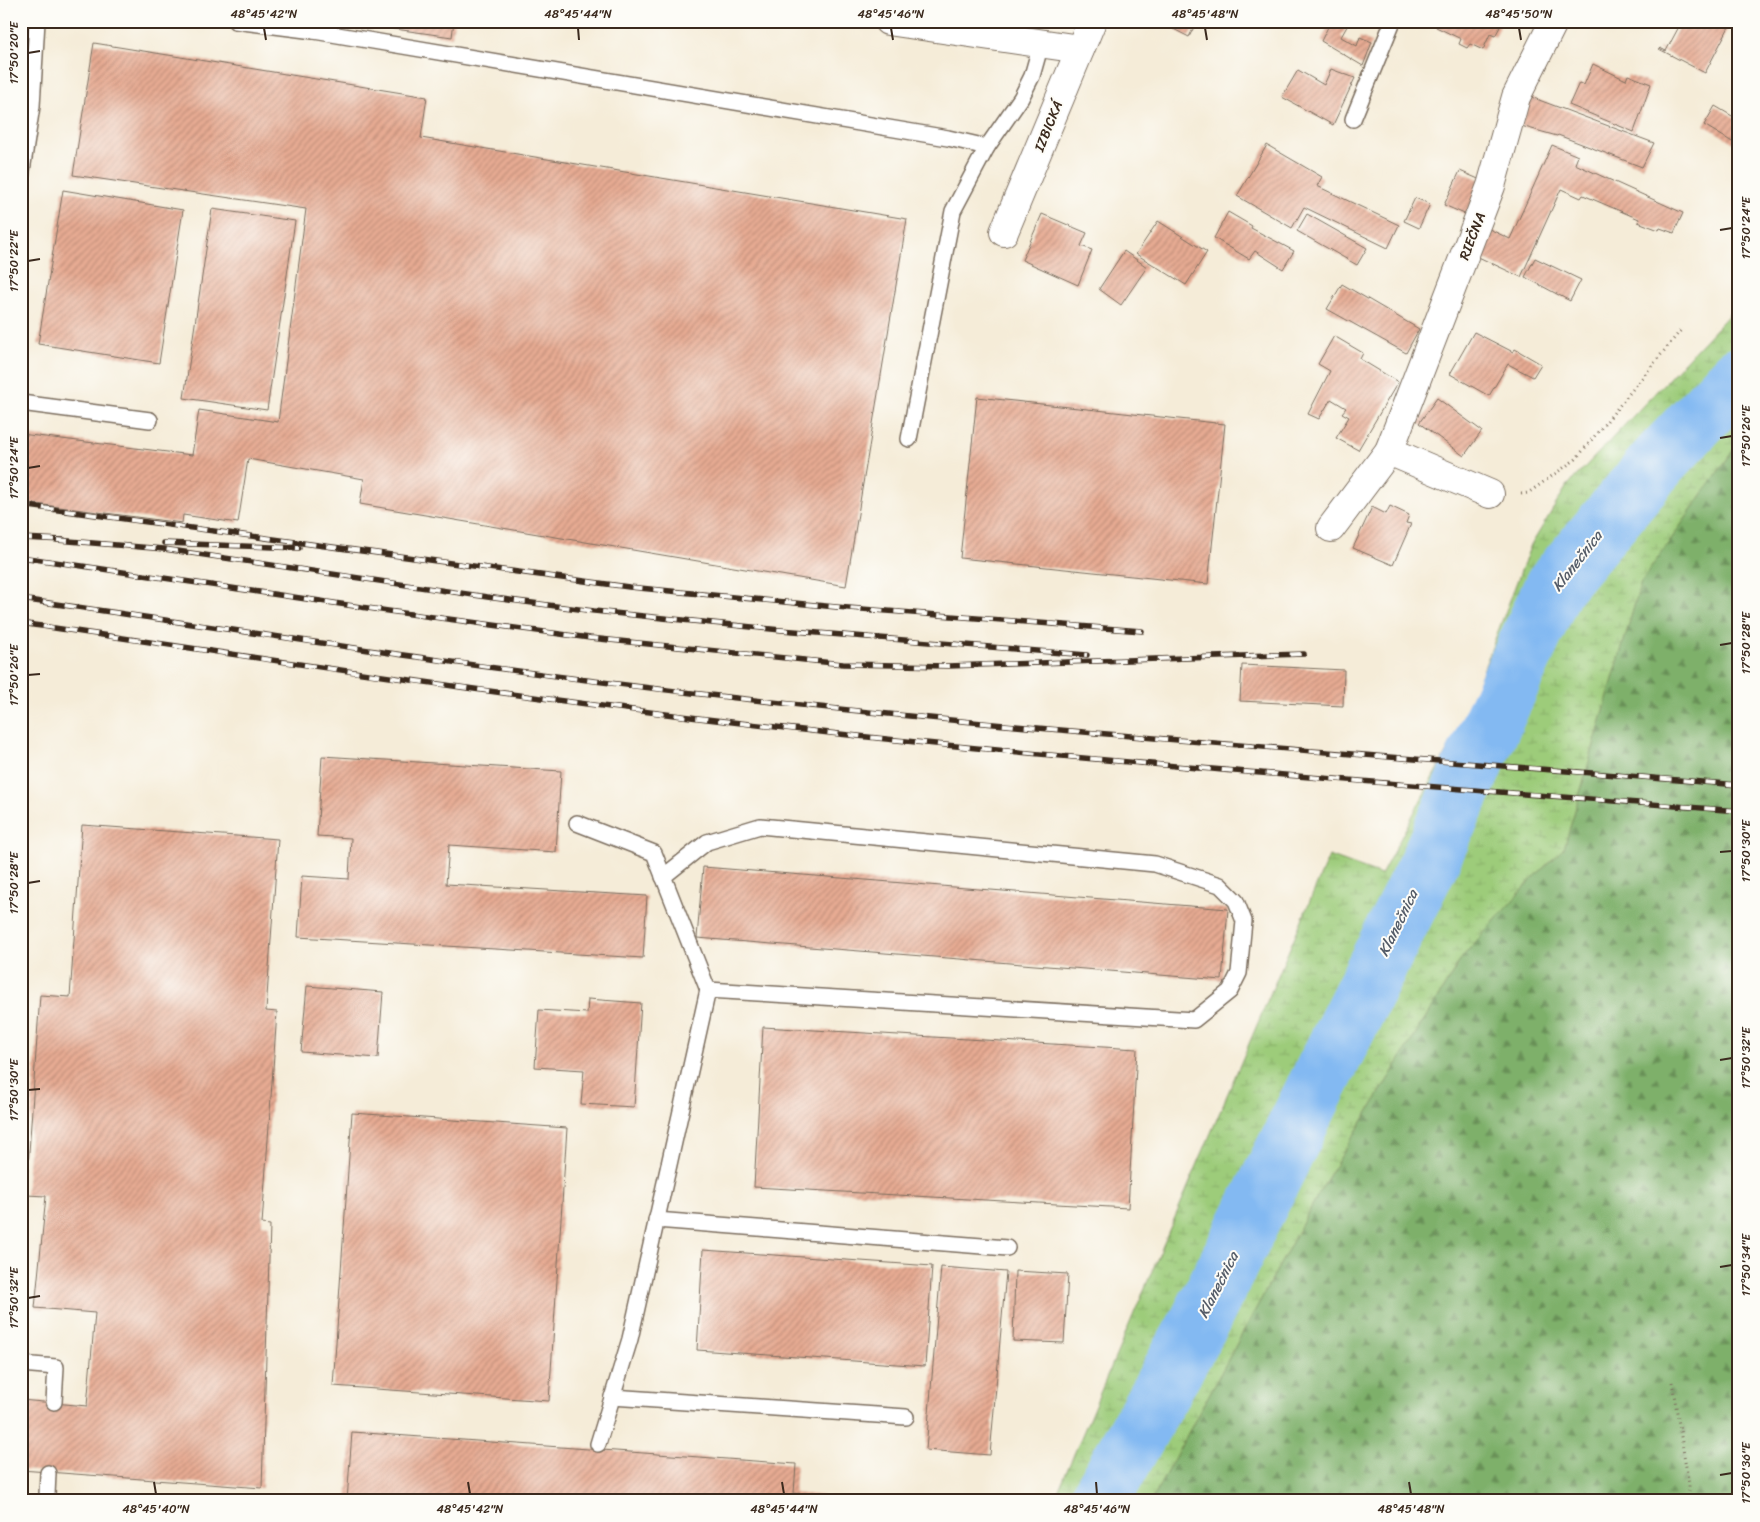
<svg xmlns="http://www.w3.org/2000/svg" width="1760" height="1522" font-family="Sriracha,sans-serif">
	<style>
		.forest { fill: url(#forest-firs); stroke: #5c6d44 }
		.wetland { fill: url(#wetland-marsh); stroke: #6c7b4c }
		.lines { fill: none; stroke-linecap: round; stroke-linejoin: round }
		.river { stroke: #83b9f2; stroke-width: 60 }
		.building { fill: url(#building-hatch) }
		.lane-casing { stroke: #7c6e5f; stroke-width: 18 }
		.street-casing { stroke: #7c6e5f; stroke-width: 30 }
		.path { stroke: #7c6e5f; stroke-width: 3; stroke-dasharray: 1 4; stroke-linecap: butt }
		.lane { stroke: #fff; stroke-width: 15 }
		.street { stroke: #fff; stroke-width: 28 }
		.rail-casing { stroke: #3b2a1e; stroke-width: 5.5 }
		.rail { stroke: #fdfcf7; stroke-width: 4; stroke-dasharray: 11; stroke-linecap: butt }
		.ticks { fill: none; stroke: #3b2a1e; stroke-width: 2 }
		.labels { text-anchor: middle; stroke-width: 4; stroke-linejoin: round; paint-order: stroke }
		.street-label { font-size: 14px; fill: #3b2a1e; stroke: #fdfcf7 }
		.water-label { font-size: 15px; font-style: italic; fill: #545c68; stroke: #fdfcf7 }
		.neatline { fill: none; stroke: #3b2a1e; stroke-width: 2 }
		.ticks-label { font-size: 12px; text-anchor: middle; fill: #3b2a1e }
	</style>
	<defs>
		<pattern id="forest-firs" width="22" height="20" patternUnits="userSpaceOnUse" patternTransform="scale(1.25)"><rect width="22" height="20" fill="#7eb06a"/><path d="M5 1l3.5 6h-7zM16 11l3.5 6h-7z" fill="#688f57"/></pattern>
		<pattern id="wetland-marsh" width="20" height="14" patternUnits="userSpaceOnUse" patternTransform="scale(1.25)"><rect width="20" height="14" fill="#9dcc7a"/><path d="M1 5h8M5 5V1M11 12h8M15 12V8" fill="none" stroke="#88af69"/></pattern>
		<pattern id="building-hatch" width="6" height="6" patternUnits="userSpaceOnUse" patternTransform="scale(1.25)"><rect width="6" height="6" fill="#e7ab93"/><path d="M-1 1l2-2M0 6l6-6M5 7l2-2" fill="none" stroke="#bc8b77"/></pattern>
	</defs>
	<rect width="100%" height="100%" fill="#fdfcf7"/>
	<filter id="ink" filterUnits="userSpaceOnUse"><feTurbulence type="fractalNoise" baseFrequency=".02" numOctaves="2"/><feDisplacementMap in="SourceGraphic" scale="10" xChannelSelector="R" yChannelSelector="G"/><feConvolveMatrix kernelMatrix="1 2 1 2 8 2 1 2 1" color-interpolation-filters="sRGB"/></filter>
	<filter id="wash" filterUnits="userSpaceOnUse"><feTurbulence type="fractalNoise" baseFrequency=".0096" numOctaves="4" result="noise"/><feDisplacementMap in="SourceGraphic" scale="20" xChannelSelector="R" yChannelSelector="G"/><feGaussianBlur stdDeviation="1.12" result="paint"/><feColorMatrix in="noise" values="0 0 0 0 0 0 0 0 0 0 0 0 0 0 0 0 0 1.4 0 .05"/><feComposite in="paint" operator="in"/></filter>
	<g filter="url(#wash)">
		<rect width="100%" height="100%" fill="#f5ecd8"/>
		<path class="forest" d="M1739,442V1501H1151L1321,1189L1463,956L1531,880L1564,848L1641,582Z"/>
		<path class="wetland" d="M1739,304V442L1641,582L1564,848L1531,880L1463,956L1321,1189L1151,1501H1054L1329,856L1381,875L1467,713L1530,547L1567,486Z"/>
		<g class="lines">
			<path class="river" d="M1099,1501L1199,1323L1430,860L1554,586L1659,461L1739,376"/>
		</g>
		<g id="blocks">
			<g class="building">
				<path d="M389,21H454L452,37L388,28Z"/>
				<path d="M1158,21H1197L1189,37Z"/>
				<path d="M1331,21H1350L1341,37L1357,46L1360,37L1372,42L1363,66L1321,41Z"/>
				<path d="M1439,21H1497L1495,24L1500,27L1495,36L1490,34L1483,50L1470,44L1467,48L1459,44L1461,39L1436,27Z"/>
				<path d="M1682,21H1732L1705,73L1659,49L1660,48L1666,51Z"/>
				<path d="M94,43L427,97L421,138L907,219L846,586L360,504L364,479L248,459L238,523L183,515L182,523L21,502V434L192,455L199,410L278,422L306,209L73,175Z"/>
				<path d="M1593,64L1626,80L1628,75L1651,84L1634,132L1569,105L1579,83L1584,85Z"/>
				<path d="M1331,69L1355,78L1333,125L1282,97L1298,70L1324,85Z"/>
				<path d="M1531,97L1654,143L1642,167L1558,135L1557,136L1521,126Z"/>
				<path d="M1715,106L1739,120V146L1704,125Z"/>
				<path d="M1267,145L1322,177L1317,186L1399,225L1388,248L1304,207L1292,228L1237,196Z"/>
				<path d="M1552,145L1578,156L1575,164L1683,213L1674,233L1660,228L1659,230L1638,222L1639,219L1583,195L1581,198L1561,189L1521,277L1472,254L1483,226L1510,239Z"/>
				<path d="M1460,171L1483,181L1469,216L1444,205Z"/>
				<path d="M63,190L183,210L159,363L38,344Z"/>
				<path d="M1415,198L1430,204L1419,228L1404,221Z"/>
				<path d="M212,209L295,221L267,410L184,398Z"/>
				<path d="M1228,212L1252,226L1251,228L1294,251L1283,269L1255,251L1249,259L1214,238Z"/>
				<path d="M1042,214L1087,233L1081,246L1092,250L1078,285L1022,260Z"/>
				<path d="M1307,214L1367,248L1357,265L1297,231Z"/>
				<path d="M1158,221L1207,252L1186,285L1136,254Z"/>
				<path d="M1124,251L1147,267L1121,305L1099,289Z"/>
				<path d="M1535,258L1581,280L1570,301L1525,277Z"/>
				<path d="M1342,284L1419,329L1406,353L1327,309Z"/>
				<path d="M1474,332L1513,352L1515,349L1541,364L1533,377L1508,364L1489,396L1450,374Z"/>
				<path d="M1334,336L1363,353L1360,359L1398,382L1358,450L1336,438L1349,417L1342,413L1346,408L1331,399L1319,419L1308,414L1330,371L1318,364Z"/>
				<path d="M977,397L1225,424L1208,584L960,558Z"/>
				<path d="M1437,398L1482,431L1464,456L1419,423Z"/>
				<path d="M1390,506L1409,515L1406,523L1411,524L1393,565L1353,548L1372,507L1386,514Z"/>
				<path d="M1242,665L1344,670L1343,706L1240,701Z"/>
				<path d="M322,756L561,771L556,852L449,845L446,884L647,896L643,958L298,937L302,876L349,879L351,838L317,836Z"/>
				<path d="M82,825L278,839L266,1011L277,1012L262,1224L270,1225L262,1488L21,1470V1400L87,1406L95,1313L35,1308L46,1196L26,1195L40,995L70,997Z"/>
				<path d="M703,867L1228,909L1222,980L697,938Z"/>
				<path d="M307,986L383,992L378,1058L301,1052Z"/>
				<path d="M588,999L641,1003L634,1107L581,1104L584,1070L535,1067L539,1010L587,1013Z"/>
				<path d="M763,1027L1137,1049L1128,1208L754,1187Z"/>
				<path d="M352,1113L567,1128L549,1401L333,1386Z"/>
				<path d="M703,1250L932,1266L925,1366L697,1350Z"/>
				<path d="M941,1267L1006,1272L990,1455L926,1450Z"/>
				<path d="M1015,1271L1068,1274L1064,1343L1013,1341Z"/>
				<path d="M352,1432L796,1464L794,1493L877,1501H347Z"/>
			</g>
		</g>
	</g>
	<g filter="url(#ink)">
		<use href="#blocks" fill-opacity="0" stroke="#7c6e5f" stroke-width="1"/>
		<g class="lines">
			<g class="lane-casing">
				<g id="lane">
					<path d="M235,21L314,31L313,22"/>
					<path d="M314,31L948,138L987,147L1021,98L1032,76L1041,44"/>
					<path d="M1353,119L1393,21"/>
					<path d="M21,177L32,106L37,21"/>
					<path d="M21,403L150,420"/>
					<path d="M909,439L953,211L987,147"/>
					<path d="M577,823L654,853L708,990"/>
					<path d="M656,1220L1007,1248"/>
					<path d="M21,1364L56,1367L54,1402"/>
					<path d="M612,1397L906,1417"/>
					<path d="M598,1444L630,1339L708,990L1194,1020L1230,991L1239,973L1244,921L1236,901L1220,885L1155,864L760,826L707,842L663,877"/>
					<path d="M47,1495L48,1473"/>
				</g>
			</g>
			<g class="street-casing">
				<g id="street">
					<path d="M888,21L1080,49"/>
					<path d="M1004,232L1092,21"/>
					<path d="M1490,494L1389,451L1491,186L1516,97L1554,21"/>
					<path d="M1331,528L1389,451"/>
				</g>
			</g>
			<g class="path">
				<path d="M1521,494L1528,493L1576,459L1681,330"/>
				<path d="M1672,1382L1689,1485V1501"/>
			</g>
			<use href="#lane" class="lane"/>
			<use href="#street" class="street"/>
			<g class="rail-casing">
				<g id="rail">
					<path d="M21,505L629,587L836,607L1142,631"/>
					<path d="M21,538L64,540"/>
					<path d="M57,540L164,549L494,598L594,611L781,630L1087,655"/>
					<path d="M164,543L299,548"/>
					<path d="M21,557L388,611L590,638L843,664L948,666L1304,654"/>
					<path d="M21,599C245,631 468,667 692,693C1040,733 1390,756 1739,785"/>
					<path d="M21,623C291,663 559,704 830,733C1132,766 1436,786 1739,811"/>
				</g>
			</g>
			<use href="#rail" class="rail"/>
		</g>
	</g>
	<path class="ticks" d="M264,28L266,40M578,28L579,40M891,28L893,40M1205,28L1207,40M1519,28L1521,40M28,53L40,51M1720,230L1732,228M28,261L40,259M1720,438L1732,436M28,468L40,466M1720,645L1732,643M28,675L40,674M1720,852L1732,851M28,883L40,881M1720,1060L1732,1058M28,1090L40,1089M1720,1267L1732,1265M28,1298L40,1296M1720,1475L1732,1473M154,1482L156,1494M468,1482L470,1494M782,1482L784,1494M1096,1482L1097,1494M1409,1482L1411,1494"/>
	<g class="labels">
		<g class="street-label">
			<text transform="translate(1048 126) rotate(-68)" y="5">IZBICKÁ</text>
			<text transform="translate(1472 236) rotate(-69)" y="5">RIEČNA</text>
		</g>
		<g class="water-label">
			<text transform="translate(1577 561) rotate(-52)" y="5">Klanečnica</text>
			<text transform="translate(1398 923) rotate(-64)" y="5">Klanečnica</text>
			<text transform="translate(1218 1285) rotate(-63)" y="5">Klanečnica</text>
		</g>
	</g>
	<rect width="1760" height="1522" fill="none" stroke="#fdfcf7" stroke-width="55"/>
	<rect x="28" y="28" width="1704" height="1466" class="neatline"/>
	<g class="ticks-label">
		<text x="264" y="18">48°45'42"N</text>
		<text x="578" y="18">48°45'44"N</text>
		<text x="891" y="18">48°45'46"N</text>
		<text x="1205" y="18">48°45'48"N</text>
		<text x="1519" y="18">48°45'50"N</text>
		<text transform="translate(14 53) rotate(-90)" y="4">17°50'20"E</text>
		<text transform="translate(1746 228) rotate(-90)" y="4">17°50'24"E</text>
		<text transform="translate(14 261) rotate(-90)" y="4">17°50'22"E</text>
		<text transform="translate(1746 436) rotate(-90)" y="4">17°50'26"E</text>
		<text transform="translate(14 468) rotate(-90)" y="4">17°50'24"E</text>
		<text transform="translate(1746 643) rotate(-90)" y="4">17°50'28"E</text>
		<text transform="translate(14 675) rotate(-90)" y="4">17°50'26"E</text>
		<text transform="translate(1746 851) rotate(-90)" y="4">17°50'30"E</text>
		<text transform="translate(14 883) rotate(-90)" y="4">17°50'28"E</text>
		<text transform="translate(1746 1058) rotate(-90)" y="4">17°50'32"E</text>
		<text transform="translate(14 1090) rotate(-90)" y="4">17°50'30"E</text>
		<text transform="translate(1746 1265) rotate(-90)" y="4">17°50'34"E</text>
		<text transform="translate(14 1298) rotate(-90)" y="4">17°50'32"E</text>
		<text transform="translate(1746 1473) rotate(-90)" y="4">17°50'36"E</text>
		<text x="156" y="1513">48°45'40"N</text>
		<text x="470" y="1513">48°45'42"N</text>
		<text x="784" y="1513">48°45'44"N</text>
		<text x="1097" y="1513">48°45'46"N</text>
		<text x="1411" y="1513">48°45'48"N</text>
	</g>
</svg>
